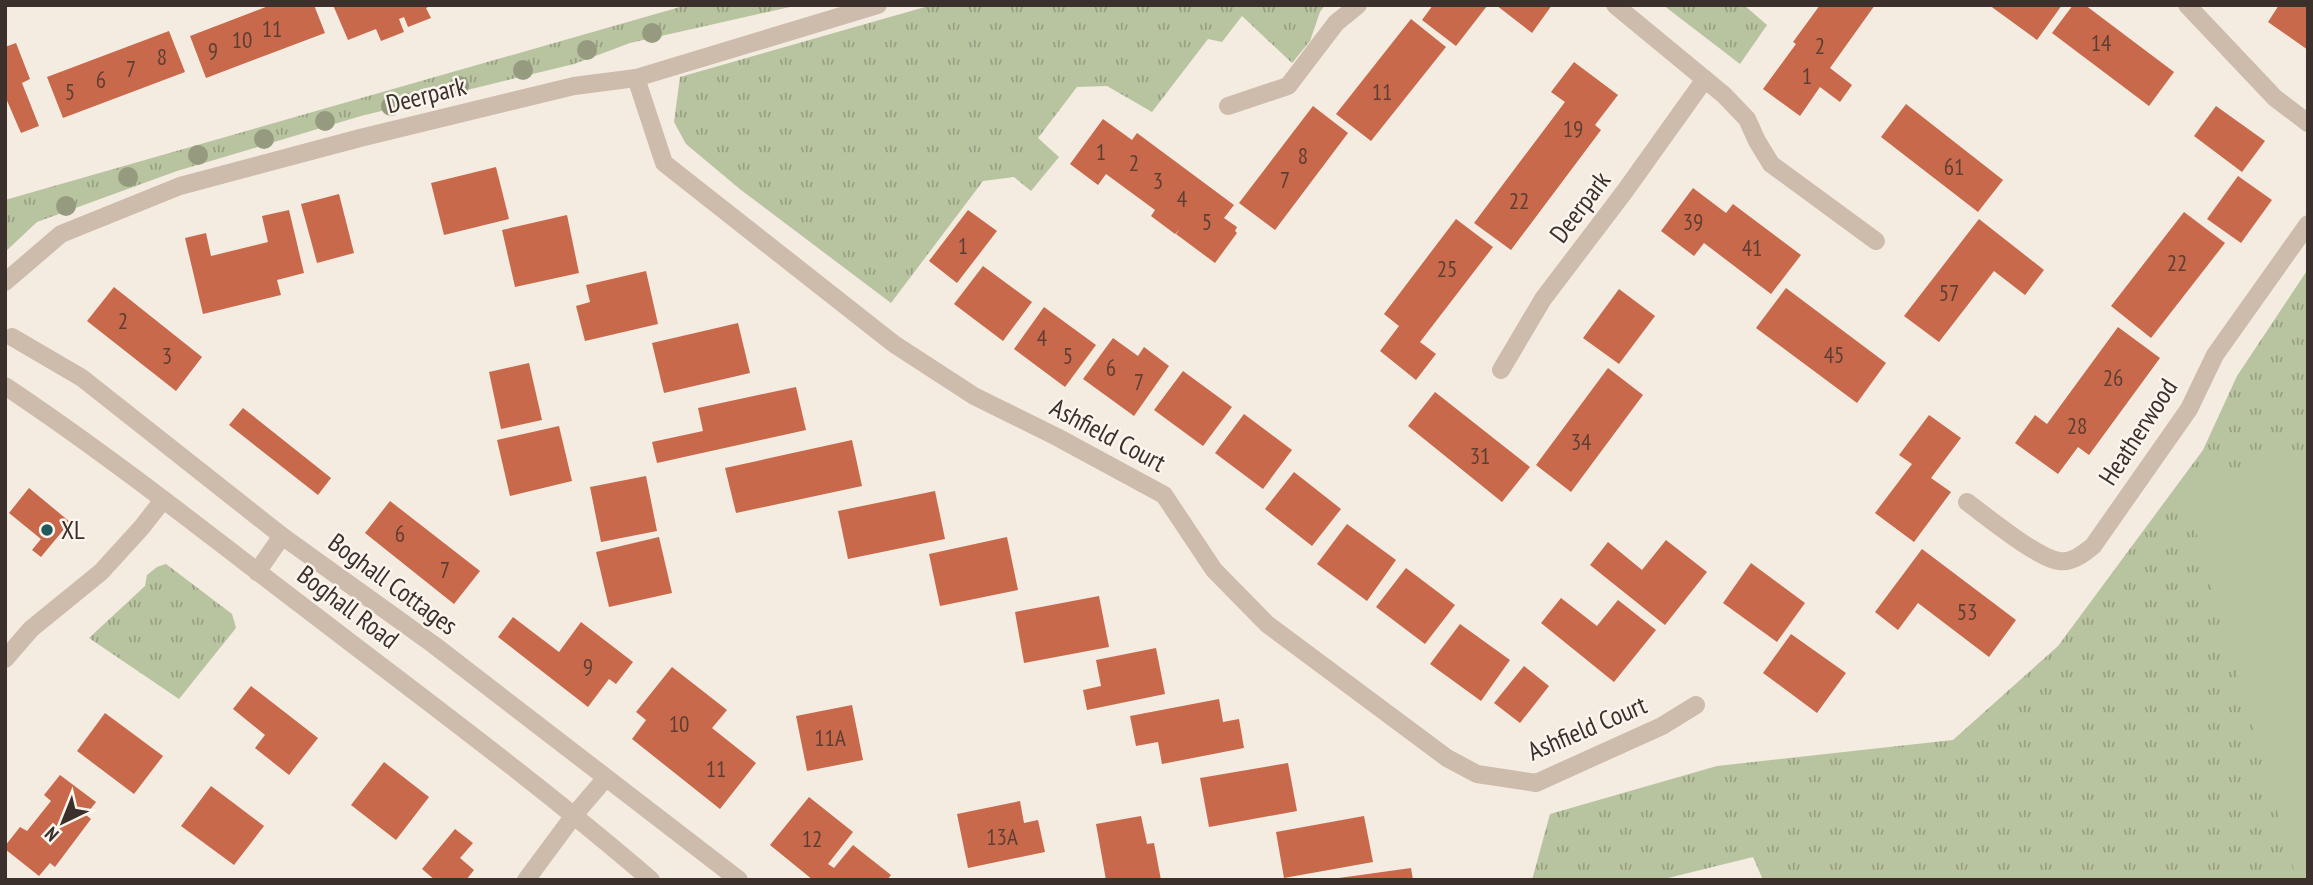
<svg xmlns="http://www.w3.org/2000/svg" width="2313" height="885" font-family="'PT Sans Narrow',sans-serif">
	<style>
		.grass { fill: url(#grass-tufts) }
		.park { fill: #b8c4a0 }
		.building { fill: #c8694b }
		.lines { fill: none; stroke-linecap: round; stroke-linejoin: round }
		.minor { stroke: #cdbbac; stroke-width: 18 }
		.tree { fill: #969b7f }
		.poi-dot { fill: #1f5a5e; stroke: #fbf5ee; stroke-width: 2.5 }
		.labels { text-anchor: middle; stroke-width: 5; stroke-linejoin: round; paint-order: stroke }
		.number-label { font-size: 23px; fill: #5e3e33 }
		.street-label { font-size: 26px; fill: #3b302b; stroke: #fbf5ee }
		.poi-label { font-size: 26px; fill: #3b302b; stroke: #fbf5ee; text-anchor: start }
	</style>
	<defs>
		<pattern id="grass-tufts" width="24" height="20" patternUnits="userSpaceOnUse" patternTransform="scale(1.75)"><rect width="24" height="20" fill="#b8c4a0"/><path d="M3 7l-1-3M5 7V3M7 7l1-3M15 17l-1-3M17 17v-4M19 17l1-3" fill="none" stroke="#97a083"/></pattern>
	</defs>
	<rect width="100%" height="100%" fill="#f4ebe1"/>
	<g class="grass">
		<path d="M687,5H799L630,43L574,64L361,116L177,171L37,222L5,252V200Z"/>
		<path d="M932,5H1325L1320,12L1310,41L1292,63L1242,16L1222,42L1208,39L1152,112L1107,86L1077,87L1038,138L1059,157L1031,191L1014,177L983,181L891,303L741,190L686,144L674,122L680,77Z"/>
		<path d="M1663,5H1744L1767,25L1740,64Z"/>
		<path d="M2308,269V880H1763L1753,857L1660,880H1532L1550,814L1717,766L1953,740L2058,646L2203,450L2237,376Z"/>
		<path d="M166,564L232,614L236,628L179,699L89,638L145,586L147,575L157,567Z"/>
	</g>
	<path class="park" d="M2308,449V880H2297L2183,486Z"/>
	<g class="building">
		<path d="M271,5H314L325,33L206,78L190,36Z"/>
		<path d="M333,5H432L426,8L431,18L408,27L404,17L399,19L404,32L381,41L376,29L348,40Z"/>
		<path d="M1433,5H1485L1487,6L1456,46L1422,20Z"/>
		<path d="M1496,5H1552L1532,33Z"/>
		<path d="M1820,5H1875L1830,68L1852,85L1840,102L1820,87L1800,116L1763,89L1796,44L1793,42Z"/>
		<path d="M1989,5H2062L2037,40Z"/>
		<path d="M2073,5H2085L2174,72L2149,106L2052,33Z"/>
		<path d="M2279,5H2308V50L2268,22Z"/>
		<path d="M1411,19L1446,47L1371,141L1336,114Z"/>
		<path d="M169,31L185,72L63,118L47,77Z"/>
		<path d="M16,43L30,79L22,83L39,126L21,133L5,96V47Z"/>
		<path d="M1574,62L1618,95L1595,125L1601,130L1511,250L1474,223L1565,102L1551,92Z"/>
		<path d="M1906,104L2003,180L1978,212L1881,137Z"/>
		<path d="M1313,106L1348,133L1275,230L1239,203Z"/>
		<path d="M2216,106L2265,141L2242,172L2194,136Z"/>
		<path d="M1103,119L1132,140L1137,133L1234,205L1224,218L1237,227L1235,231L1237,233L1215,263L1176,234L1180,229L1175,234L1151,216L1155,210L1106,174L1098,185L1070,164Z"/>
		<path d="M496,167L509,219L444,235L431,183Z"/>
		<path d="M2238,176L2272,200L2241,243L2207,219Z"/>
		<path d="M1693,188L1726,213L1733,204L1801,255L1771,294L1704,243L1694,256L1661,231Z"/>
		<path d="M339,194L354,253L317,263L301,204Z"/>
		<path d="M289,210L304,273L277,280L281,295L203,314L185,238L206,233L211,256L268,242L262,216Z"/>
		<path d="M968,210L997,231L957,283L929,261Z"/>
		<path d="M2184,212L2225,243L2151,338L2111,306Z"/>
		<path d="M567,215L579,273L515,287L502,230Z"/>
		<path d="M1456,219L1493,247L1420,342L1436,354L1416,380L1380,351L1399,326L1384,314Z"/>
		<path d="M1979,219L2044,270L2025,295L1994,271L1939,342L1904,316Z"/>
		<path d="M983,266L1032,302L1003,341L954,304Z"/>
		<path d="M646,271L658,324L585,341L576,306L590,302L586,285Z"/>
		<path d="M114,287L202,357L176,391L87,321Z"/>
		<path d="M1786,288L1886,363L1857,403L1756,328Z"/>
		<path d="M1619,289L1655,316L1619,364L1583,338Z"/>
		<path d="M1044,307L1096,345L1065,387L1014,349Z"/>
		<path d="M738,323L750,373L664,393L652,343Z"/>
		<path d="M2118,327L2160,358L2089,455L2078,447L2058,474L2015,443L2035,415L2047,424Z"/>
		<path d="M1113,338L1138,356L1144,347L1169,366L1134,416L1083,379Z"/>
		<path d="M529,363L542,420L501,429L489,372Z"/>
		<path d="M1608,368L1643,395L1571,492L1536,465Z"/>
		<path d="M1183,371L1232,407L1203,446L1154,410Z"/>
		<path d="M796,387L806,430L657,463L652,442L703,431L698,408Z"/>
		<path d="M1435,392L1530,467L1502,502L1408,426Z"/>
		<path d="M243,408L331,478L318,495L229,425Z"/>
		<path d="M1244,414L1292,450L1263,489L1215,453Z"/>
		<path d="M1929,415L1961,438L1931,478L1951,492L1914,542L1875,513L1912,464L1899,455Z"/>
		<path d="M559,426L572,481L510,496L497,440Z"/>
		<path d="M852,440L862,486L736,513L725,468Z"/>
		<path d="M1294,472L1341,509L1312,546L1265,509Z"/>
		<path d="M646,476L657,531L601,542L590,487Z"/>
		<path d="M29,488L70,522L41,557L32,550L41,539L9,513Z"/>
		<path d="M935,491L945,539L848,559L838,511Z"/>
		<path d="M390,501L480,571L454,604L365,533Z"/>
		<path d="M1347,524L1396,560L1367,601L1317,564Z"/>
		<path d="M659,537L672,593L609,607L596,552Z"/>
		<path d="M1007,537L1018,590L940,606L929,554Z"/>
		<path d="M1666,540L1707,572L1665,625L1590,565L1608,542L1642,570Z"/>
		<path d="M1922,549L2016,620L1989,657L1918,603L1898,630L1875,612Z"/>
		<path d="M1751,563L1805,603L1777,642L1723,603Z"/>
		<path d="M1406,568L1455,605L1425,644L1376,607Z"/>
		<path d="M1099,596L1109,647L1024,663L1015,612Z"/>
		<path d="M1561,598L1597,626L1618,600L1656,630L1614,682L1541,623Z"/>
		<path d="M513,617L559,652L581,622L633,662L616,684L609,679L588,707L498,637Z"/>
		<path d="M1460,624L1510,660L1481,701L1430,664Z"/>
		<path d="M1791,634L1846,673L1817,713L1763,673Z"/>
		<path d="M1156,648L1165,694L1087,710L1083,690L1101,686L1096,660Z"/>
		<path d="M1524,666L1549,686L1520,723L1494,703Z"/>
		<path d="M672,667L727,710L712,728L756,763L720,809L632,739L646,720L636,712Z"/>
		<path d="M251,686L318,738L289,775L255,748L265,735L233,709Z"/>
		<path d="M1219,699L1223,722L1239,719L1244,748L1162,764L1158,742L1136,746L1130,716Z"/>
		<path d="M852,705L863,760L807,771L796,716Z"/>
		<path d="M105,713L163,756L134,794L77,751Z"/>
		<path d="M384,762L429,797L396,840L351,805Z"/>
		<path d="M1288,763L1297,811L1209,827L1200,778Z"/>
		<path d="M60,775L96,802L86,815L91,819L55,867L50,863L39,876L5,849V846L20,827L27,831L51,801L44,795Z"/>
		<path d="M211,786L264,826L234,865L181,826Z"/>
		<path d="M809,797L853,832L828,864L834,868L853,845L891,875L887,880H813L770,845Z"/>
		<path d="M1020,801L1024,823L1038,820L1045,852L968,868L957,814Z"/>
		<path d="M1141,816L1147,844L1154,843L1161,880H1106L1096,824Z"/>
		<path d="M1364,816L1373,862L1284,878L1276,832Z"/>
		<path d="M455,829L473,843L460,858L474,870L466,880H435L422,869Z"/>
		<path d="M1411,868L1413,880H1339V878Z"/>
	</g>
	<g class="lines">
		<g class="minor">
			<path d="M1615,5L1724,95L1747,119L1757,141L1771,164L1876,241"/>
			<path d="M2187,5L2275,98L2308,123"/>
			<path d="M636,78L664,163L894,344L974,396L1057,437L1164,495L1214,570L1267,624L1447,758L1477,774L1536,783L1662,726L1696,705"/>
			<path d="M1228,106L1288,86L1336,23L1358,5"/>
			<path d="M5,282L61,234L180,186L360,138L574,86L636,78L878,5"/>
			<path d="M12,337L82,378L282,536L434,645L739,880"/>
			<path d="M1501,370L1543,299L1625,191L1705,79"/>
			<path d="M5,386C113,458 214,539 317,617C429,703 543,787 651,880"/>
			<path d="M1967,502C1986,516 2037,558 2059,561C2072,563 2083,554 2093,546L2189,409L2215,355L2308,224"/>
			<path d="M257,572L282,536"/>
			<path d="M5,659L31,629L101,572L142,527L163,500"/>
			<path d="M526,880L575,814L605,779"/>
		</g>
	</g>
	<g class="tree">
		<circle cx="652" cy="33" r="10"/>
		<circle cx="587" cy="50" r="10"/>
		<circle cx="523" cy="70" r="10"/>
		<circle cx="459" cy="86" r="10"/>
		<circle cx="391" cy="106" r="10"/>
		<circle cx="325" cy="121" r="10"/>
		<circle cx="264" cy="139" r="10"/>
		<circle cx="198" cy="155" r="10"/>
		<circle cx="128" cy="177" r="10"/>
		<circle cx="66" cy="206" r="10"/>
	</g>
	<circle class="poi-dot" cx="47" cy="530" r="7"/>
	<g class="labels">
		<g class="number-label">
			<text x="272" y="37">11</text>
			<text x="242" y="48">10</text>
			<text x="2101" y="51">14</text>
			<text x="1820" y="54">2</text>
			<text x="213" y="59">9</text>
			<text x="162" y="65">8</text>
			<text x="131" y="77">7</text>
			<text x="1807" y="84">1</text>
			<text x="101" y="88">6</text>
			<text x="70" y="100">5</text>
			<text x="1382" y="100">11</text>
			<text x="1573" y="137">19</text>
			<text x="1101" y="160">1</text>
			<text x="1303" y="164">8</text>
			<text x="1134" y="171">2</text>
			<text x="1954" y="175">61</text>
			<text x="1285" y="188">7</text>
			<text x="1158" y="189">3</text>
			<text x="1182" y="207">4</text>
			<text x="1519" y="209">22</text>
			<text x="1207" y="230">5</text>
			<text x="1693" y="230">39</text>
			<text x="963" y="254">1</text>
			<text x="1752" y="256">41</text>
			<text x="2177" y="271">22</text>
			<text x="1447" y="277">25</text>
			<text x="1949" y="301">57</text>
			<text x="123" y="329">2</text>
			<text x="1042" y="346">4</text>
			<text x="1834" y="363">45</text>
			<text x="167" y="364">3</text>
			<text x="1068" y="364">5</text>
			<text x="1111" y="376">6</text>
			<text x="2113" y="386">26</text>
			<text x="1139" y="390">7</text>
			<text x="2077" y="434">28</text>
			<text x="1581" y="450">34</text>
			<text x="1480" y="464">31</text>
			<text x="400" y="542">6</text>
			<text x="445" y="578">7</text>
			<text x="1967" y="620">53</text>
			<text x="588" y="675">9</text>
			<text x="679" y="732">10</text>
			<text x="830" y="746">11A</text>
			<text x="716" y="777">11</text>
			<text x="1002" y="845">13A</text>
			<text x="812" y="847">12</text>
		</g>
		<g class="street-label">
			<text transform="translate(426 95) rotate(-14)" y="9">Deerpark</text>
			<text transform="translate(1580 207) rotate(-53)" y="9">Deerpark</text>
			<text transform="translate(2138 432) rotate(-57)" y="9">Heatherwood</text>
			<text transform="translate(1108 435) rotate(28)" y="9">Ashfield Court</text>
			<text transform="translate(393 584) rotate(36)" y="9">Boghall Cottages</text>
			<text transform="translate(348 607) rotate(37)" y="9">Boghall Road</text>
			<text transform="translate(1587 728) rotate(-23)" y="9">Ashfield Court</text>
		</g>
		<g class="poi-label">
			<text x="61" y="539">XL</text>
		</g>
	</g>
	<rect width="2313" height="885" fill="none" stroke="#3b302b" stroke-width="14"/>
	<g transform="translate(63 822) rotate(223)" stroke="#fbf5ee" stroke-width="5" paint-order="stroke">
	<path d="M0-5L12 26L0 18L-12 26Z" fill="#3b302b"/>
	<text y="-10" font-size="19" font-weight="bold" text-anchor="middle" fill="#3b302b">N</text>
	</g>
</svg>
